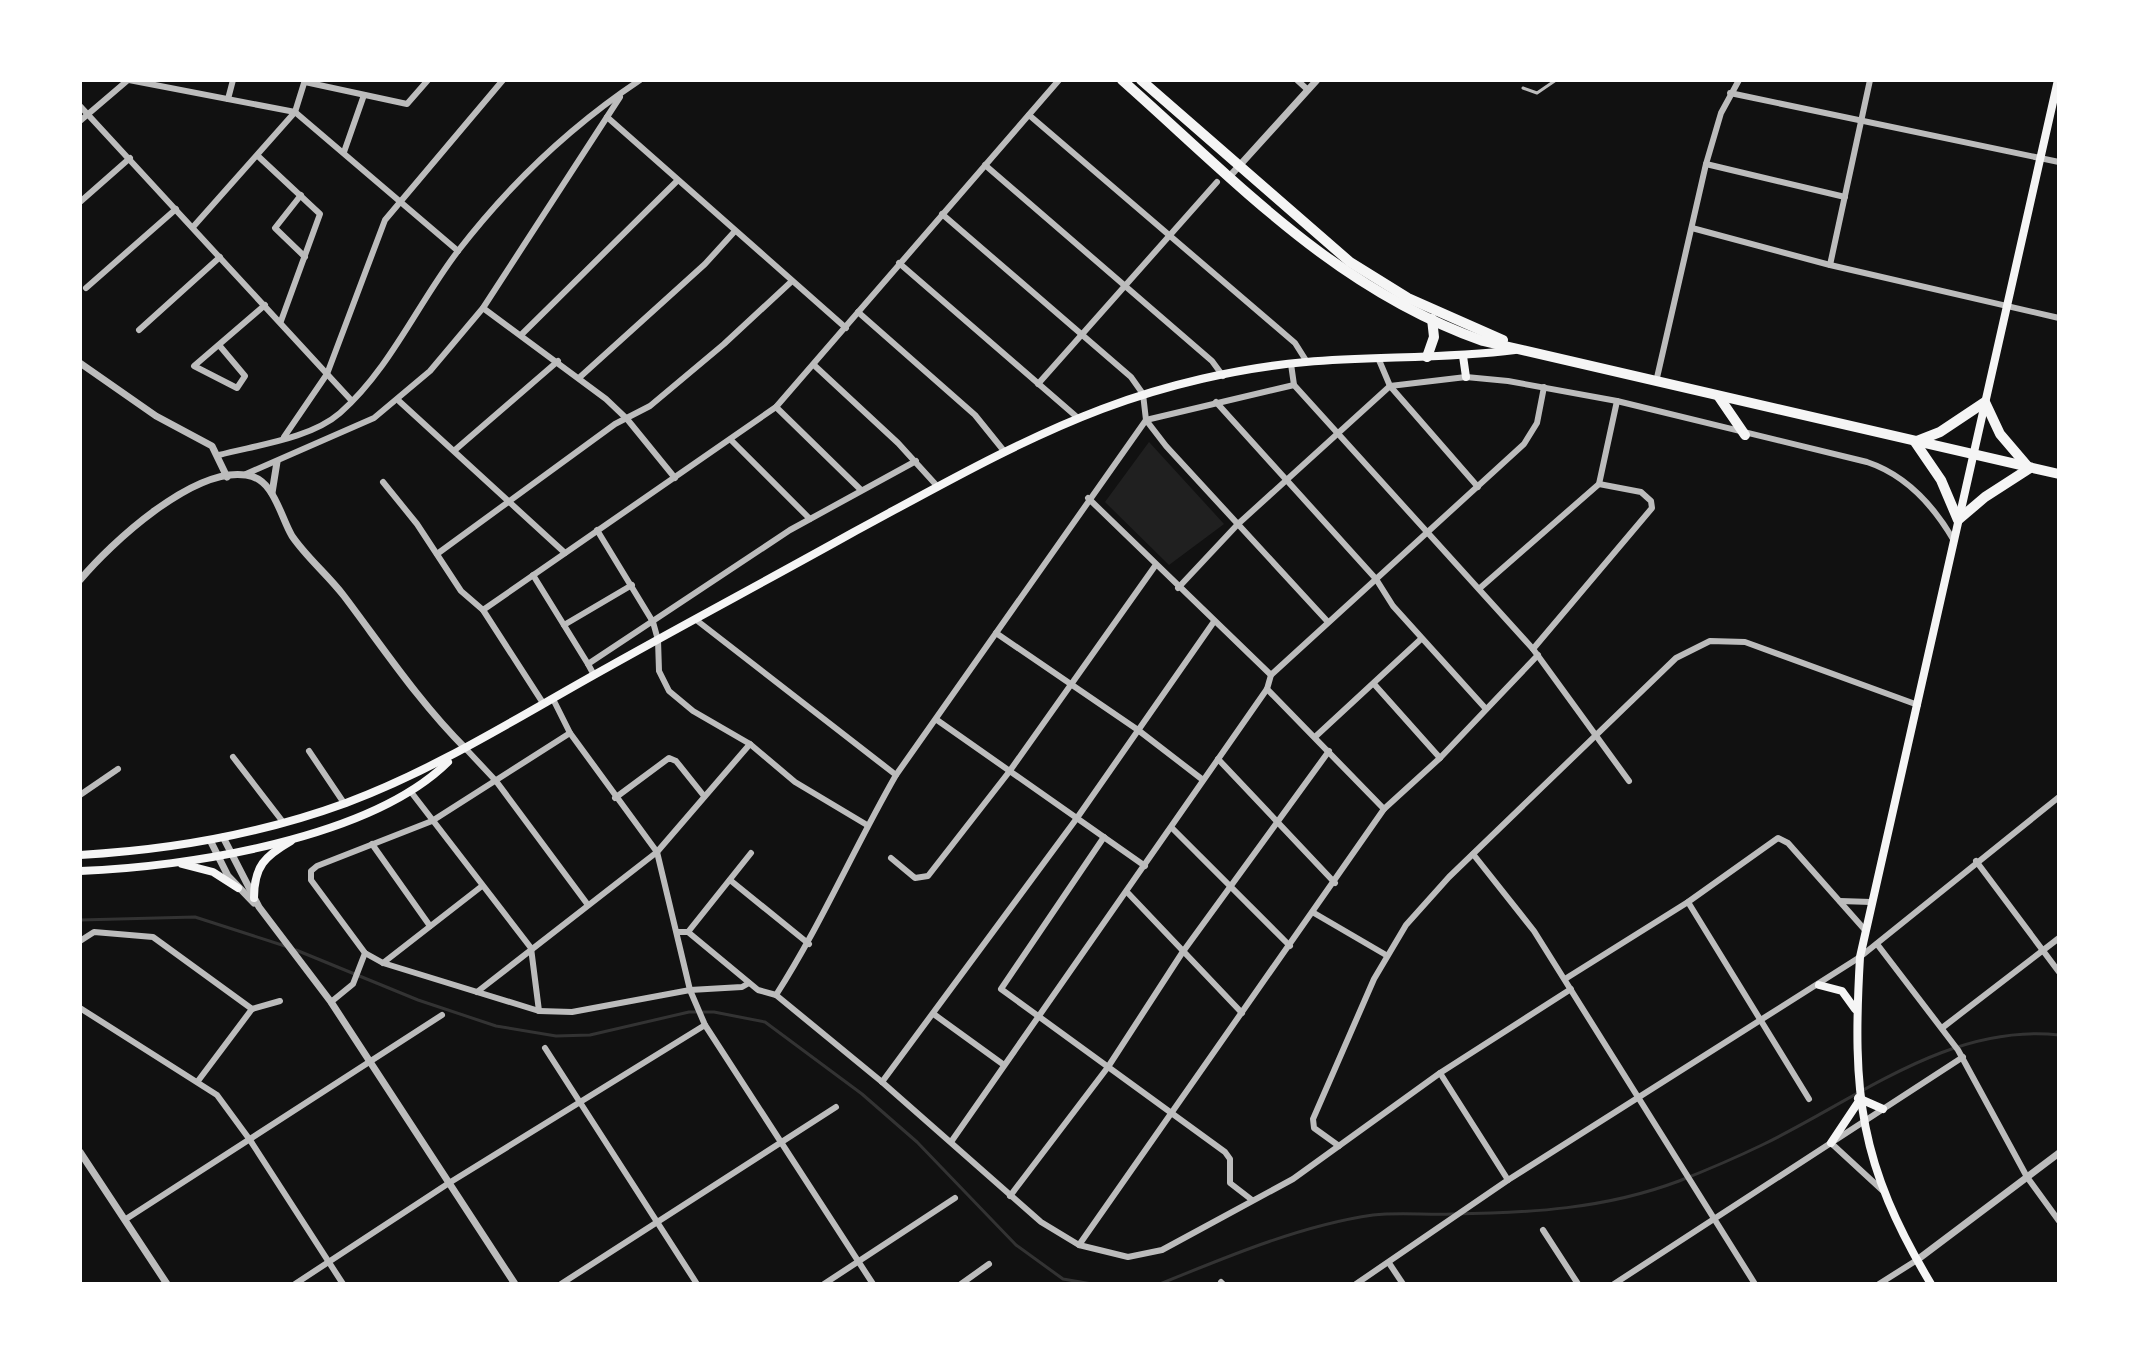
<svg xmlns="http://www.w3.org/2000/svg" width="2139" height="1364" font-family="'Libre Baskerville',serif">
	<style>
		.green { fill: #202020 }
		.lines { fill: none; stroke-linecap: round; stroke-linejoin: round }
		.stream { stroke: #333; stroke-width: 3 }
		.service { stroke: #bcbcbc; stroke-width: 3 }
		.minor { stroke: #bcbcbc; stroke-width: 6 }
		.tertiary { stroke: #bcbcbc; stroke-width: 7 }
		.secondary { stroke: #f5f5f5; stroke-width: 8 }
		.trunk { stroke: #f5f5f5; stroke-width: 10 }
	</style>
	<rect width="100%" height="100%" fill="#111"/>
	<path class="green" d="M1149,442L1224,524L1169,565L1105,502Z"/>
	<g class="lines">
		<g class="stream">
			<path d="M80,920L195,917L285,946"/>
			<path d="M296,950L418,1000L496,1026L556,1036L590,1035L689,1012H714L765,1022L862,1094L917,1142L1016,1245L1063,1279L1092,1284"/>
			<path d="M1160,1284C1226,1257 1302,1225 1373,1215C1398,1212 1426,1215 1452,1214C1530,1213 1605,1209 1679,1181C1707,1170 1735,1158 1762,1145C1856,1100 1949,1023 2059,1035"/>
		</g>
		<path class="service" d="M1523,88L1537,93L1556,80"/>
		<g class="minor">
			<path d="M129,80L295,112L458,251"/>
			<path d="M1297,80L1308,90"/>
			<path d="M305,82L407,104L428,80"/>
			<path d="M1730,93L2059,162"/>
			<path d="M228,99L233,80"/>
			<path d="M80,106L351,400"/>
			<path d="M1029,115L1295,343L1307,362"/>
			<path d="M607,117L846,328"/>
			<path d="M80,121L128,80"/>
			<path d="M344,152L364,95"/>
			<path d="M259,157L320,214L281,321"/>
			<path d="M1706,164L1845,197"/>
			<path d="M985,165L1212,361L1223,376"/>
			<path d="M301,195L275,228L305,257"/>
			<path d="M80,202L130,158"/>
			<path d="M942,214L1131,377L1143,394L1146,420L1166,446L1328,622"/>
			<path d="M193,227L295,112L305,80"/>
			<path d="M1692,228L1830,265L2059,318"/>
			<path d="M899,263L1078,418"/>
			<path d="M1830,265L1870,80"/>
			<path d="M86,288L176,209"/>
			<path d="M483,308L606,399L627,419L675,478"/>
			<path d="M858,312L975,415L1004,451"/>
			<path d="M139,330L220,257"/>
			<path d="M521,335L677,181"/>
			<path d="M219,345L245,376L237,388L194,366L265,305"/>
			<path d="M1379,360L1390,386L1466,377L1508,381L1617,401L1867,462C1906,475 1933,505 1953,539"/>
			<path d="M1291,364L1294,385L1533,649L1629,781"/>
			<path d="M815,366L898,443L938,487"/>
			<path d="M580,377L705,264L735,231"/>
			<path d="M1656,382L1706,164L1721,113L1739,80"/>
			<path d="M1038,384L1217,182"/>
			<path d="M399,401L565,553"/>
			<path d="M1216,402L1376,579L1393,606L1486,709"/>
			<path d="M776,407L861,490"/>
			<path d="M1146,420L1294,385"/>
			<path d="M284,437L327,374L385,220L503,80"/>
			<path d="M731,440L810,519"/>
			<path d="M455,450L558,361"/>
			<path d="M219,455C256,445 310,439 340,413C390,369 418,303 458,251C509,185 571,126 640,80"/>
			<path d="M246,474L374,418L430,371L483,308L620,97"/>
			<path d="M383,482L417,524L461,591L483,610L543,703"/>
			<path d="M1088,498L1271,675"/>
			<path d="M597,530L653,622L658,640L659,671L669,691L693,711L750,744L795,782L867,825"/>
			<path d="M437,554L615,424L650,406L724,344L792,281"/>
			<path d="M533,575L588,664"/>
			<path d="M1178,588L1238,524L1390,386L1478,487"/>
			<path d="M1480,588L1599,484L1617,401"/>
			<path d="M483,610L776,407L1059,80"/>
			<path d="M695,619L896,775"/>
			<path d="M564,625L632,585"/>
			<path d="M996,633L1138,730L1203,780"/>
			<path d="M1533,649L1652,508L1651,501L1641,492L1599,484"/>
			<path d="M594,675L588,664L790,530L916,461"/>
			<path d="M1374,684L1440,758"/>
			<path d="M1267,689L1384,809"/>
			<path d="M553,699L570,733L657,852L690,990L705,1025L873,1284"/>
			<path d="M937,720L1145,866"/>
			<path d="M570,733L432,821L317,866L311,871V880L365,953L383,963L539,1011L572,1012L690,990L742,987L749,983"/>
			<path d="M1315,737L1421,639"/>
			<path d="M466,749L496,781L588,905"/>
			<path d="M309,751L344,803"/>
			<path d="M233,757L283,822"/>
			<path d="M1218,759L1335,883"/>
			<path d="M411,792L531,948L539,1011"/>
			<path d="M80,795L118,769"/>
			<path d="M615,798L669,758L676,761L704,796"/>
			<path d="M1172,828L1290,946"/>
			<path d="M1104,837L1001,989L1225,1152L1230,1159V1183L1252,1200"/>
			<path d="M372,844L430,926"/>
			<path d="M1473,854L1534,931L1755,1284"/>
			<path d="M891,858L915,878L928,876L1009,772L1155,566"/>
			<path d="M1976,861L2059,972"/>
			<path d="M730,880L809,944"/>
			<path d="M1127,892L1242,1013"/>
			<path d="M1840,901L1871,902"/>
			<path d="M1688,902L1809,1099"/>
			<path d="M1314,913L1386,955"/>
			<path d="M677,932H688L758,990L776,995L882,1082L1041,1222L1079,1245L1128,1257L1162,1250L1293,1179L1440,1073L1571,989"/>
			<path d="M688,932L751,853"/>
			<path d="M80,941L94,932L153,937L252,1009L280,1001"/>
			<path d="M1877,944L1958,1050L2027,1177L2059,1221"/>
			<path d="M383,963L482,886"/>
			<path d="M1565,979L1688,902L1778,838L1788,843L1865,930"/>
			<path d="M477,992L657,852L750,744"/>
			<path d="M776,995C821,925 854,848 896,775L1146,420"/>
			<path d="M331,1002L353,984L365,953"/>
			<path d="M80,1008L217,1095L250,1140L343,1284"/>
			<path d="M935,1015L1004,1065"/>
			<path d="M1942,1028L2059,938"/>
			<path d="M545,1048L697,1284"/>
			<path d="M1440,1073L1508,1180"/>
			<path d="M198,1081L252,1009"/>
			<path d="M882,1082L1077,818L1213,623"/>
			<path d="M951,1142L1267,689L1271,675L1524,444L1537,423L1544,387"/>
			<path d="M1831,1143L1882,1190"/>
			<path d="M1339,1146L1314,1128L1313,1119L1374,979L1406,925L1449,877L1676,658L1710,641L1745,642L1918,705"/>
			<path d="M1010,1196L1108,1067L1182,953L1329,751"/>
			<path d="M126,1219L442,1015"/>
			<path d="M1543,1230L1578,1284"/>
			<path d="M1079,1245L1384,809L1440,758L1538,655"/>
			<path d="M1389,1263L1403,1284"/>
			<path d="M1221,1282L1223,1284"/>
			<path d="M295,1284L449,1183L705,1025"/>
			<path d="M561,1284L836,1107"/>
			<path d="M824,1284L955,1198"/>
			<path d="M961,1284L989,1264"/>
			<path d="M1356,1284L1508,1180L1860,957L2059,797"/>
			<path d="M1614,1284L1963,1057"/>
			<path d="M1879,1284L1917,1260"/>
		</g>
		<g class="tertiary">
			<path d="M1230,176L1317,80"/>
			<path d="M80,363L156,416L212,446L227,477"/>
			<path d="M272,493L277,462"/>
			<path d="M80,580C111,543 193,467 246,475C274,478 280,516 292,536C307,558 328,575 344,596C384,649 419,702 466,749"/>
			<path d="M223,837L259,907L331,1002L515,1284"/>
			<path d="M210,840L228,876L254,903"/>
			<path d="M80,1152L167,1284"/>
			<path d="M1917,1260L2059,1153"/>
		</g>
		<g class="secondary">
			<path d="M1463,356L1466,377"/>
			<path d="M80,855C170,850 261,834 346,803C434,770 512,721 594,675C679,627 766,581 852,533C934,489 1015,442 1102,409C1165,385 1238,368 1306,362C1375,356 1445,359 1515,350"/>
			<path d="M182,864L213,872L238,888"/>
			<path d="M80,871C187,867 370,839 448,762"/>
			<path d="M254,898C254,866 265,856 291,841"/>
			<path d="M1819,985L1842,991L1855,1009"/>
			<path d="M1858,1098L1883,1109"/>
			<path d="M1831,1143L1859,1101"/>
			<path d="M1931,1284C1859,1164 1852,1094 1860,957L2058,80"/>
		</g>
		<g class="trunk">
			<path d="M1122,80C1236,181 1335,289 1483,341L2059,474"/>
			<path d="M1141,80L1350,262L1408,298L1503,340"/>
			<path d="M1427,357L1434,337L1432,319"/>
			<path d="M1719,397L1745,435"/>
			<path d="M1917,441L1940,432L1985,402L2000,434L2029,468"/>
			<path d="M1915,442L1941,480L1958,520L1985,497L2030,468"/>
		</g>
	</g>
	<rect width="2139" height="1364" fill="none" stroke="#ffffff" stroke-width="164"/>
</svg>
